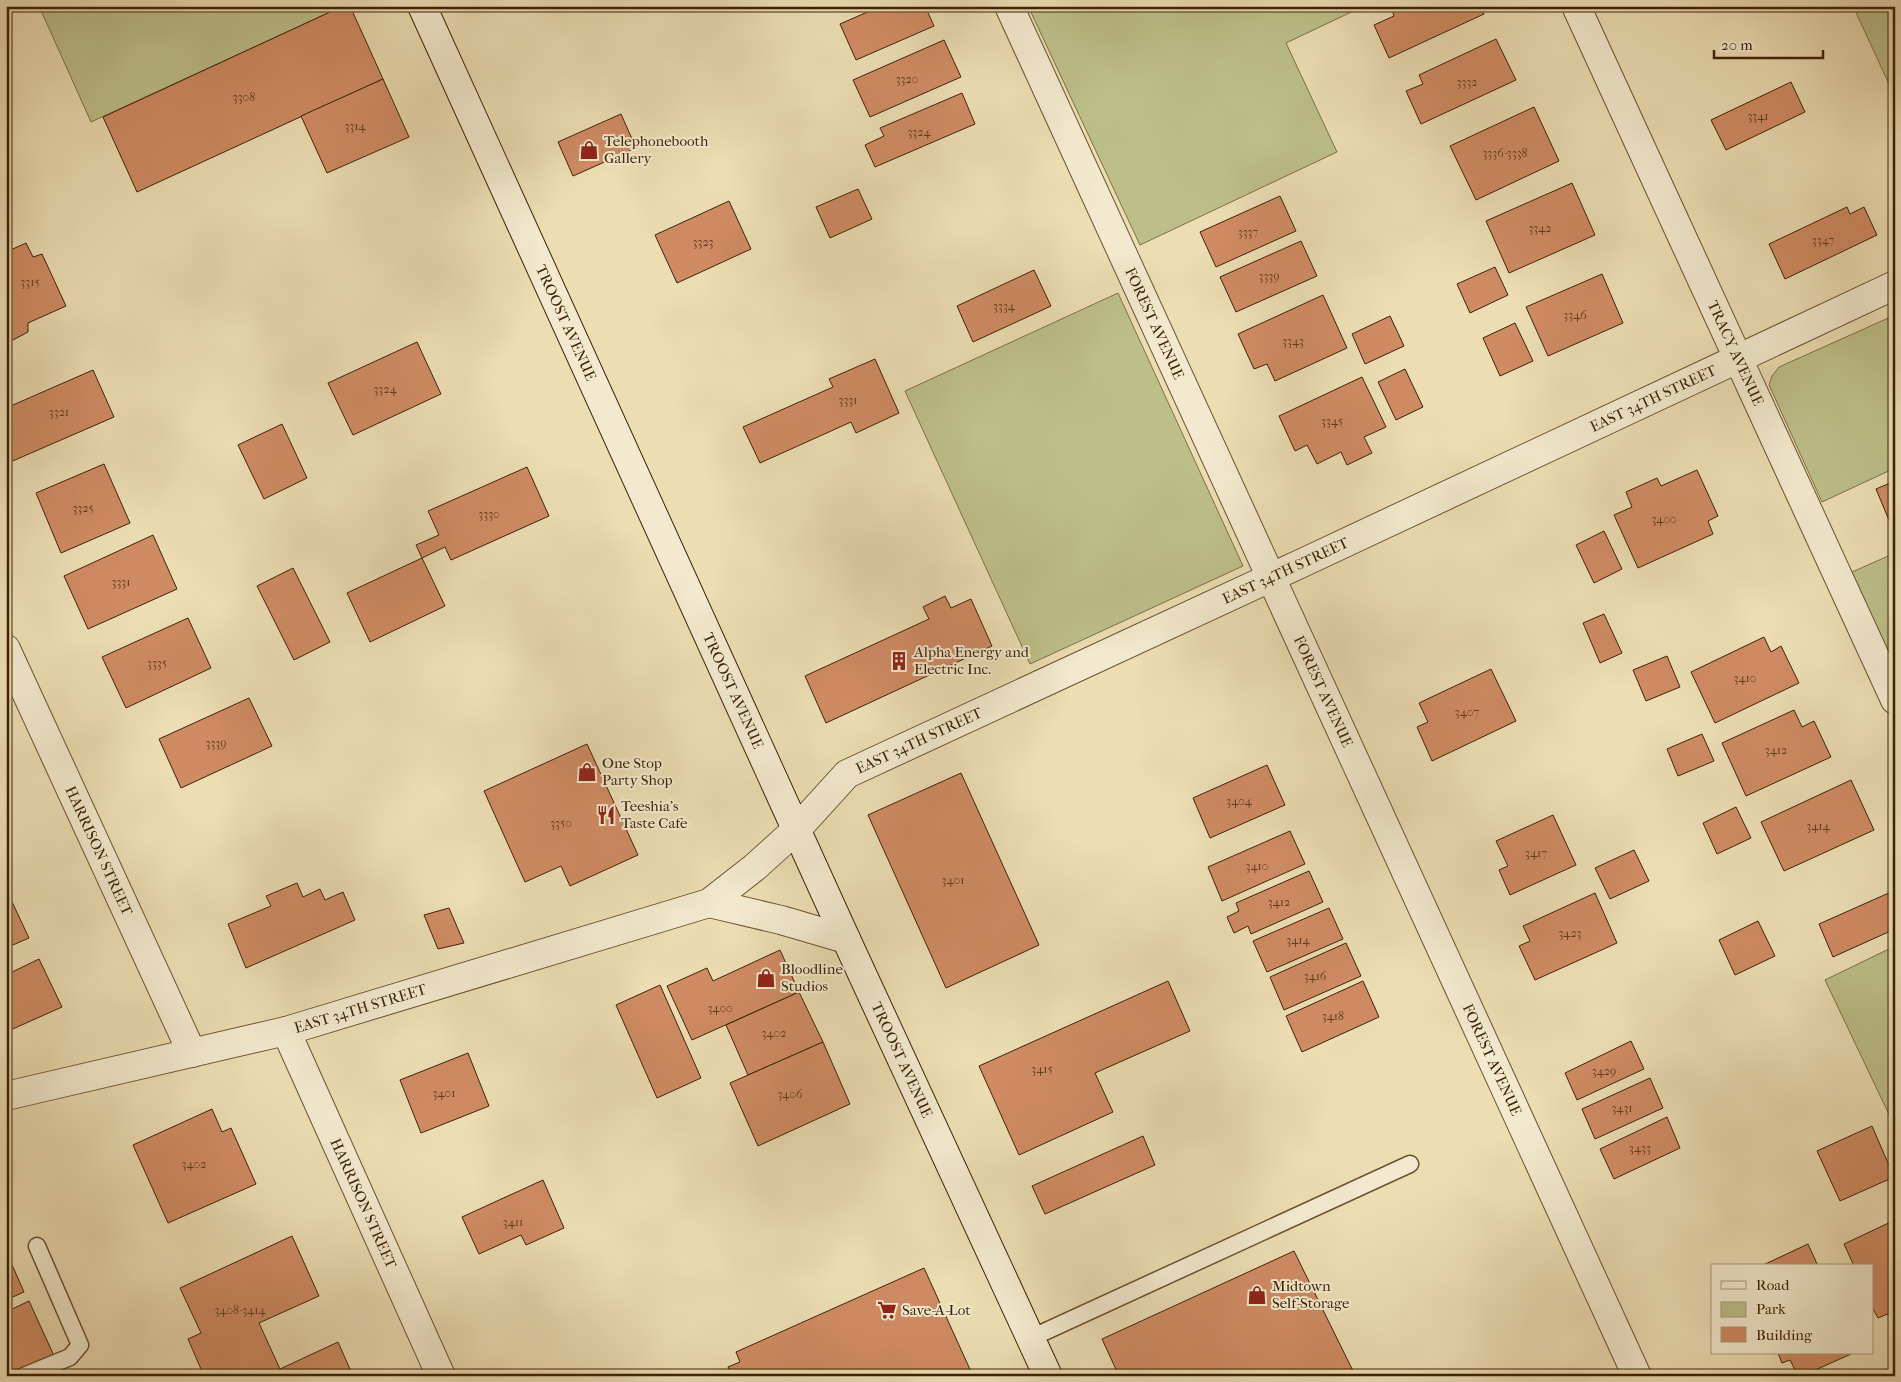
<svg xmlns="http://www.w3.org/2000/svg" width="1901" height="1382" font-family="'IM FELL French Canon',serif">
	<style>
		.green { fill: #bdbf89; stroke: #7e7046 }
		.building { fill: #cf8b64; stroke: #3e2204 }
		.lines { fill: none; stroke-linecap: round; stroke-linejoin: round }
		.service-casing { stroke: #6a5130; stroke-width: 19 }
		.minor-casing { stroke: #6a5130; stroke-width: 30 }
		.secondary-casing { stroke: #3e2204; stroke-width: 30 }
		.service { stroke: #f3e9ce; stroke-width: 16 }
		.minor { stroke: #f3e9ce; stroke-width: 28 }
		.secondary { stroke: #f3e9ce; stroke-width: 28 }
		.labels { text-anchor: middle; stroke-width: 4; stroke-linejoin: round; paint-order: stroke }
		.number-label { font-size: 12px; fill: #623c1c }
		.poi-label { font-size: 15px; fill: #3e2204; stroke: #f3e9ce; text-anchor: start }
		.street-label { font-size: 15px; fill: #3e2204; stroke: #f3e9ce }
	</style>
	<rect width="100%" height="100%" fill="#ecddb3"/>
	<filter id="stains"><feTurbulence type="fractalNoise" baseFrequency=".004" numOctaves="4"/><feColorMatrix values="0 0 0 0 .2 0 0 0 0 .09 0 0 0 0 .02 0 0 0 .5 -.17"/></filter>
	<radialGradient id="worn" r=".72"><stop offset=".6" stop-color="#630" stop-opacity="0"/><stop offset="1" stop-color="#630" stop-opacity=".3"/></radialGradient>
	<g class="green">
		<path d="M39,6H343L91,122Z"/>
		<path d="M1028,6H1364L1286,43L1337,152L1140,245Z"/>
		<path d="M1853,6H1895V97Z"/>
		<path d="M1118,293L1243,566L1030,664L905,391Z"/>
		<path d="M1895,315V468L1822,502L1769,385L1772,376L1779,367Z"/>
		<path d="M1895,553V666L1852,572Z"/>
		<path d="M1895,946V1127L1825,980Z"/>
	</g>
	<g class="building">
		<path d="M343,6H350L383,79L137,192L103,117Z"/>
		<path d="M881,6H925L934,26L856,60L840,24Z"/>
		<path d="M1393,6H1481L1484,14L1389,58L1374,25L1394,16L1391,7Z"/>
		<path d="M1496,39L1516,80L1421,124L1406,91L1423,84L1419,75Z"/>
		<path d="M944,40L961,77L870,117L853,80Z"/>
		<path d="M383,79L409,137L327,173L301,116Z"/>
		<path d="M1791,82L1805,112L1726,150L1711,120Z"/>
		<path d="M962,93L975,124L875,167L865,145L884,136L880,128Z"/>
		<path d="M1534,107L1559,161L1476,200L1450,146Z"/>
		<path d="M621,114L636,148L573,176L558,142Z"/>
		<path d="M1572,183L1595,235L1509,273L1486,221Z"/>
		<path d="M858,189L872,219L830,238L816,207Z"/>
		<path d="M1280,196L1296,231L1216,267L1200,232Z"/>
		<path d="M729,201L751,249L677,283L655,235Z"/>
		<path d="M1847,207L1850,214L1864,207L1877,235L1785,279L1769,244Z"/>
		<path d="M1301,241L1317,276L1236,312L1220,277Z"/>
		<path d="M26,243L33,257L42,254L66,306L28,323V332L11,341L6,338V252Z"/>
		<path d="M1495,267L1508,295L1470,313L1457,284Z"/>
		<path d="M1034,270L1051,306L973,342L957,306Z"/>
		<path d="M1602,274L1623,323L1548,356L1526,307Z"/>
		<path d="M1323,295L1347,348L1275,381L1267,364L1254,369L1238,334Z"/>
		<path d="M1390,316L1404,346L1365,364L1352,334Z"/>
		<path d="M1515,323L1533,361L1500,376L1483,338Z"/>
		<path d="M417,342L441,394L353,435L328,383Z"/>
		<path d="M875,359L899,413L856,433L851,422L760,463L743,427L833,387L829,379Z"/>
		<path d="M1405,369L1423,407L1396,420L1378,382Z"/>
		<path d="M93,370L114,417L8,463L6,459V408Z"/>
		<path d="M1362,377L1386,427L1364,437L1372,453L1347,465L1341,452L1317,464L1307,445L1295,451L1279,416Z"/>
		<path d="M282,424L307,478L264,499L238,445Z"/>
		<path d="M104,464L130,523L61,553L36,493Z"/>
		<path d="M527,467L549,516L451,560L445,547L422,558L416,545L439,535L428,511Z"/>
		<path d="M1697,470L1718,516L1708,521L1713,534L1638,568L1614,515L1632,507L1626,492L1657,478L1661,486Z"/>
		<path d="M1895,481V524L1891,525L1876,489Z"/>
		<path d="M1604,531L1622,569L1594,583L1576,545Z"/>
		<path d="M153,535L177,589L88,629L64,576Z"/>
		<path d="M422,558L445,606L370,642L347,593Z"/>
		<path d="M293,568L330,642L294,660L257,586Z"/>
		<path d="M945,596L951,608L971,599L992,646L826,723L805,676L929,619L923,607Z"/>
		<path d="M1604,614L1622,653L1600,663L1583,623Z"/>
		<path d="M188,618L211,668L126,708L102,657Z"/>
		<path d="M1764,637L1771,652L1781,646L1799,683L1715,723L1691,672Z"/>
		<path d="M1667,656L1680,687L1646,701L1633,670Z"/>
		<path d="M1491,669L1516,721L1432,761L1417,727L1428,722L1419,703Z"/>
		<path d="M249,698L272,746L181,788L159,739Z"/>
		<path d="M1794,710L1802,727L1814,721L1831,757L1746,796L1722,743Z"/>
		<path d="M1702,734L1714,761L1678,776L1667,749Z"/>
		<path d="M587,744L638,855L570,886L561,866L525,882L484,791Z"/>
		<path d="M1267,765L1285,805L1210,838L1193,798Z"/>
		<path d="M961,773L1039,945L946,988L868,815Z"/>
		<path d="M1851,780L1874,830L1784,871L1761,822Z"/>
		<path d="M1736,807L1751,838L1717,854L1703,823Z"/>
		<path d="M1553,815L1576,865L1510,895L1499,870L1508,866L1496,841Z"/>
		<path d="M1290,831L1305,864L1222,901L1208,867Z"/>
		<path d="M1634,850L1649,881L1610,899L1595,868Z"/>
		<path d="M1309,871L1323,902L1251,934L1248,926L1234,933L1227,917L1239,911L1236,903Z"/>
		<path d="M297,883L303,897L320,889L325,900L343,892L355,920L246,968L228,924L271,906L266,896Z"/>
		<path d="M6,889L29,938L6,948Z"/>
		<path d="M1891,892L1895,900V929L1833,957L1819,924Z"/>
		<path d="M1595,893L1617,943L1535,980L1519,946L1530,941L1523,926Z"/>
		<path d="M449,908L464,943L438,949L424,915Z"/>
		<path d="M1329,908L1343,939L1267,972L1253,941Z"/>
		<path d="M1758,921L1775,956L1735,975L1719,940Z"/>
		<path d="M1346,943L1361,976L1284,1010L1270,977Z"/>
		<path d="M780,950L799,992L692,1040L667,986L707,968L713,981Z"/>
		<path d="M39,959L62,1007L6,1032V975Z"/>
		<path d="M1168,981L1190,1031L1095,1073L1113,1112L1019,1155L979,1066Z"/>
		<path d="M1363,981L1379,1017L1302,1052L1286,1016Z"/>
		<path d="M660,985L701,1078L657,1098L616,1005Z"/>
		<path d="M799,992L823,1042L748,1075L726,1025Z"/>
		<path d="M1631,1041L1644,1069L1577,1100L1565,1073Z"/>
		<path d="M823,1042L850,1104L758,1146L730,1083Z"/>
		<path d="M468,1053L489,1106L421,1133L400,1080Z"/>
		<path d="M1650,1078L1663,1108L1595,1139L1582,1109Z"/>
		<path d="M212,1109L222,1132L231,1128L256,1184L168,1223L133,1145Z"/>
		<path d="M1667,1117L1680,1148L1614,1179L1600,1149Z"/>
		<path d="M1872,1126L1894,1177L1840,1201L1817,1151Z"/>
		<path d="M1143,1136L1155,1165L1045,1214L1032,1186Z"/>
		<path d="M543,1180L564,1228L526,1245L521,1235L479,1254L462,1217Z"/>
		<path d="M1895,1220V1311L1878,1318L1872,1307V1266H1854L1844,1244Z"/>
		<path d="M292,1236L319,1296L259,1323L280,1369L338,1342L353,1376H204L188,1339L201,1333L180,1288Z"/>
		<path d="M1808,1244L1818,1266H1761Z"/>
		<path d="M6,1251L24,1292L6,1300Z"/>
		<path d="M1294,1251L1354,1373L1348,1376H1119L1102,1339Z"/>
		<path d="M924,1268L973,1376H732L728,1367L740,1362L736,1352Z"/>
		<path d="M29,1301L55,1358L16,1376H6V1312Z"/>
		<path d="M1778,1353H1850L1851,1354L1802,1376H1798L1790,1360L1782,1363Z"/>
	</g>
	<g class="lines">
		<g class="service-casing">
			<g id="service">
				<path d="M1031,1338L1410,1164"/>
				<path d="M24,1376L70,1357L80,1345L37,1246"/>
			</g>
		</g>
		<g class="minor-casing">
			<g id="minor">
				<path id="s1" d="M1009,6L1637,1376"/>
				<path id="s2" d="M1576,6L1895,700"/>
				<path id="s3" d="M6,649L192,1053"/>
				<path d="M709,903L781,920L846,939"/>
				<path id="s4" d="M286,1031L441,1376"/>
				<path id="s5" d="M6,1096L286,1031L709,903L755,867L797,829L847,774L1300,564L1895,285"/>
			</g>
		</g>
		<g class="secondary-casing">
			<g id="secondary">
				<path id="s6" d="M422,6L846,939L1048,1376"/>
			</g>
		</g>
		<use href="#service" class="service"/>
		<use href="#minor" class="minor"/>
		<use href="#secondary" class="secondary"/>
	</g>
	<defs>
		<g id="shop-bare" transform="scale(1.5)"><path d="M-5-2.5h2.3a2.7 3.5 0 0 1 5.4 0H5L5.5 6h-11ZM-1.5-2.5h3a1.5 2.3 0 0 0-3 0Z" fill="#8f2418" stroke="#f3e9ce" stroke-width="2.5" paint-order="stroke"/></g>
		<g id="building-bare" transform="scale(1.5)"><path d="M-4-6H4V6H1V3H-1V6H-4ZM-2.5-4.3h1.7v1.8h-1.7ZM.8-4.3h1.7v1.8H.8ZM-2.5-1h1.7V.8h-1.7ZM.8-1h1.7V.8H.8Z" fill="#8f2418" stroke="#f3e9ce" stroke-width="2.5" paint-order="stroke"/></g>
		<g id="restaurant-bare" transform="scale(1.5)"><path d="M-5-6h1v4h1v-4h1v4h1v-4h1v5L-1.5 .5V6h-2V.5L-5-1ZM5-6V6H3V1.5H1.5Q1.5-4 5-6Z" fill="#8f2418" stroke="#f3e9ce" stroke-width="2.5" paint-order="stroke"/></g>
		<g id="supermarket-bare" transform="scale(1.5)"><path d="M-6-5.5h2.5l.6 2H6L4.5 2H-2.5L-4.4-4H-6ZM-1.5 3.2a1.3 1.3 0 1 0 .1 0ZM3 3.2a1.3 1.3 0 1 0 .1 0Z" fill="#8f2418" stroke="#f3e9ce" stroke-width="2.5" paint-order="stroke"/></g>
	</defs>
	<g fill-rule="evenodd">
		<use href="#shop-bare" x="589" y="150"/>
		<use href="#building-bare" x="899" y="661"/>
		<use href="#shop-bare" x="587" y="772"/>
		<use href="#restaurant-bare" x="606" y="815"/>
		<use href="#shop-bare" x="766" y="978"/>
		<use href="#shop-bare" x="1257" y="1295"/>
		<use href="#supermarket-bare" x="887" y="1310"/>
	</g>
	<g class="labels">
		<g class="number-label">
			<text x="907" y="83">3320</text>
			<text x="1467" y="86">3332</text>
			<text x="244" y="101">3308</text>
			<text x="1758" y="120">3341</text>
			<text x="355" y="130">3314</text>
			<text x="919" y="136">3324</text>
			<text x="1505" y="157">3336-3338</text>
			<text x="1540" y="232">3342</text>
			<text x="1248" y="236">3337</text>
			<text x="1823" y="244">3347</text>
			<text x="703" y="246">3323</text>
			<text x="1269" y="280">3339</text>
			<text x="30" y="286">3315</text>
			<text x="1004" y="310">3334</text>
			<text x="1575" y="319">3346</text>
			<text x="1293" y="345">3343</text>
			<text x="385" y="393">3324</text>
			<text x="848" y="404">3331</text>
			<text x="59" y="416">3321</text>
			<text x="1332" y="425">3345</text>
			<text x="83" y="512">3325</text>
			<text x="489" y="518">3330</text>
			<text x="1664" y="523">3400</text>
			<text x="121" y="586">3331</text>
			<text x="157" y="667">3335</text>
			<text x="1745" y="682">3410</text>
			<text x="1467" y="716">3407</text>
			<text x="216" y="747">3339</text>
			<text x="1776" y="754">3412</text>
			<text x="1239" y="805">3404</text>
			<text x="561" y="827">3350</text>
			<text x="1818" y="830">3414</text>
			<text x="1536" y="857">3417</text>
			<text x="1257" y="870">3410</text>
			<text x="953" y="884">3401</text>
			<text x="1279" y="906">3412</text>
			<text x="1570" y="937">3423</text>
			<text x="1298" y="944">3414</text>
			<text x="1315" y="980">3416</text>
			<text x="720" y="1012">3400</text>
			<text x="1333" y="1020">3418</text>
			<text x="774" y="1037">3402</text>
			<text x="1042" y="1073">3415</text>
			<text x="1604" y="1075">3429</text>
			<text x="444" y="1097">3401</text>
			<text x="790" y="1098">3406</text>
			<text x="1622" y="1112">3431</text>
			<text x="1640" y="1152">3433</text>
			<text x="194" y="1168">3402</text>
			<text x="513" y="1226">3411</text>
			<text x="240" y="1314">3408-3414</text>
		</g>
		<g class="poi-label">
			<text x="604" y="146">Telephonebooth<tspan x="604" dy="17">Gallery</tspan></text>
			<text x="914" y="657">Alpha Energy and<tspan x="914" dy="17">Electric Inc.</tspan></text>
			<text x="602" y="768">One Stop<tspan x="602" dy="17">Party Shop</tspan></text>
			<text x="621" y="811">Teeshia's<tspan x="621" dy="17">Taste Cafe</tspan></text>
			<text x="781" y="974">Bloodline<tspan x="781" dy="17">Studios</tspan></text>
			<text x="1272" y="1291">Midtown<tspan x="1272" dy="17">Self-Storage</tspan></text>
			<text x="902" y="1315">Save-A-Lot</text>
		</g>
		<g class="street-label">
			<text dy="5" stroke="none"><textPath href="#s6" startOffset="348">TROOST AVENUE</textPath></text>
			<text dy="5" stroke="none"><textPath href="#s1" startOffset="349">FOREST AVENUE</textPath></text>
			<text dy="5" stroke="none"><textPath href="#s2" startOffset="382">TRACY AVENUE</textPath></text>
			<text dy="5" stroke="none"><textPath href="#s5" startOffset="1808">EAST 34TH STREET</textPath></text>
			<text dy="5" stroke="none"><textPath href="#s5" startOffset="1402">EAST 34TH STREET</textPath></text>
			<text dy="5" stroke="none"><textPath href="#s6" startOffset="752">TROOST AVENUE</textPath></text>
			<text dy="5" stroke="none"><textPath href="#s1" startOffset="754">FOREST AVENUE</textPath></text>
			<text dy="5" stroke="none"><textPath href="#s5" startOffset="998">EAST 34TH STREET</textPath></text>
			<text dy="5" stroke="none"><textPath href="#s3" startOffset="222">HARRISON STREET</textPath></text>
			<text dy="5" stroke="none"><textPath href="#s5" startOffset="365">EAST 34TH STREET</textPath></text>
			<text dy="5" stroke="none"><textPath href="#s1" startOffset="1159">FOREST AVENUE</textPath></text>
			<text dy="5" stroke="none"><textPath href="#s6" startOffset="1158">TROOST AVENUE</textPath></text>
			<text dy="5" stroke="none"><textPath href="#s4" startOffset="189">HARRISON STREET</textPath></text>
		</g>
	</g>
	<rect width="1901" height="1382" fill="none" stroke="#ecddb3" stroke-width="25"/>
	<rect x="8" y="8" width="1886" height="1367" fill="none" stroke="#3e2204" stroke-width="2.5"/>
	<rect x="12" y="12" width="1876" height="1357" fill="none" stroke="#3e2204"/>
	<rect x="1711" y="1264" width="162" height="90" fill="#f3e9ce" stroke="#ab997d"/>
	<rect x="1721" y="1281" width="25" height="8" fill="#f3e9ce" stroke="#ab997d"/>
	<text x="1756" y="1290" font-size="15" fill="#3e2204">Road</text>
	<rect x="1721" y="1302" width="25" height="15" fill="#bdbf89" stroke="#ab997d"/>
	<text x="1756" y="1314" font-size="15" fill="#3e2204">Park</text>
	<rect x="1721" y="1327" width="25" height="15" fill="#cf8b64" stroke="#ab997d"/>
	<text x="1756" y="1340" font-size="15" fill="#3e2204">Building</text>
	<path d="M1714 50v8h109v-8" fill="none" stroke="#3e2204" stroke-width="2.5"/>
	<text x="1721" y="50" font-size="15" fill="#3e2204" stroke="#f3e9ce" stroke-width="4" paint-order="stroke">20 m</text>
	<rect width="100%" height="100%" filter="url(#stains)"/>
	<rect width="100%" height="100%" fill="url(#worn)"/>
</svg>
